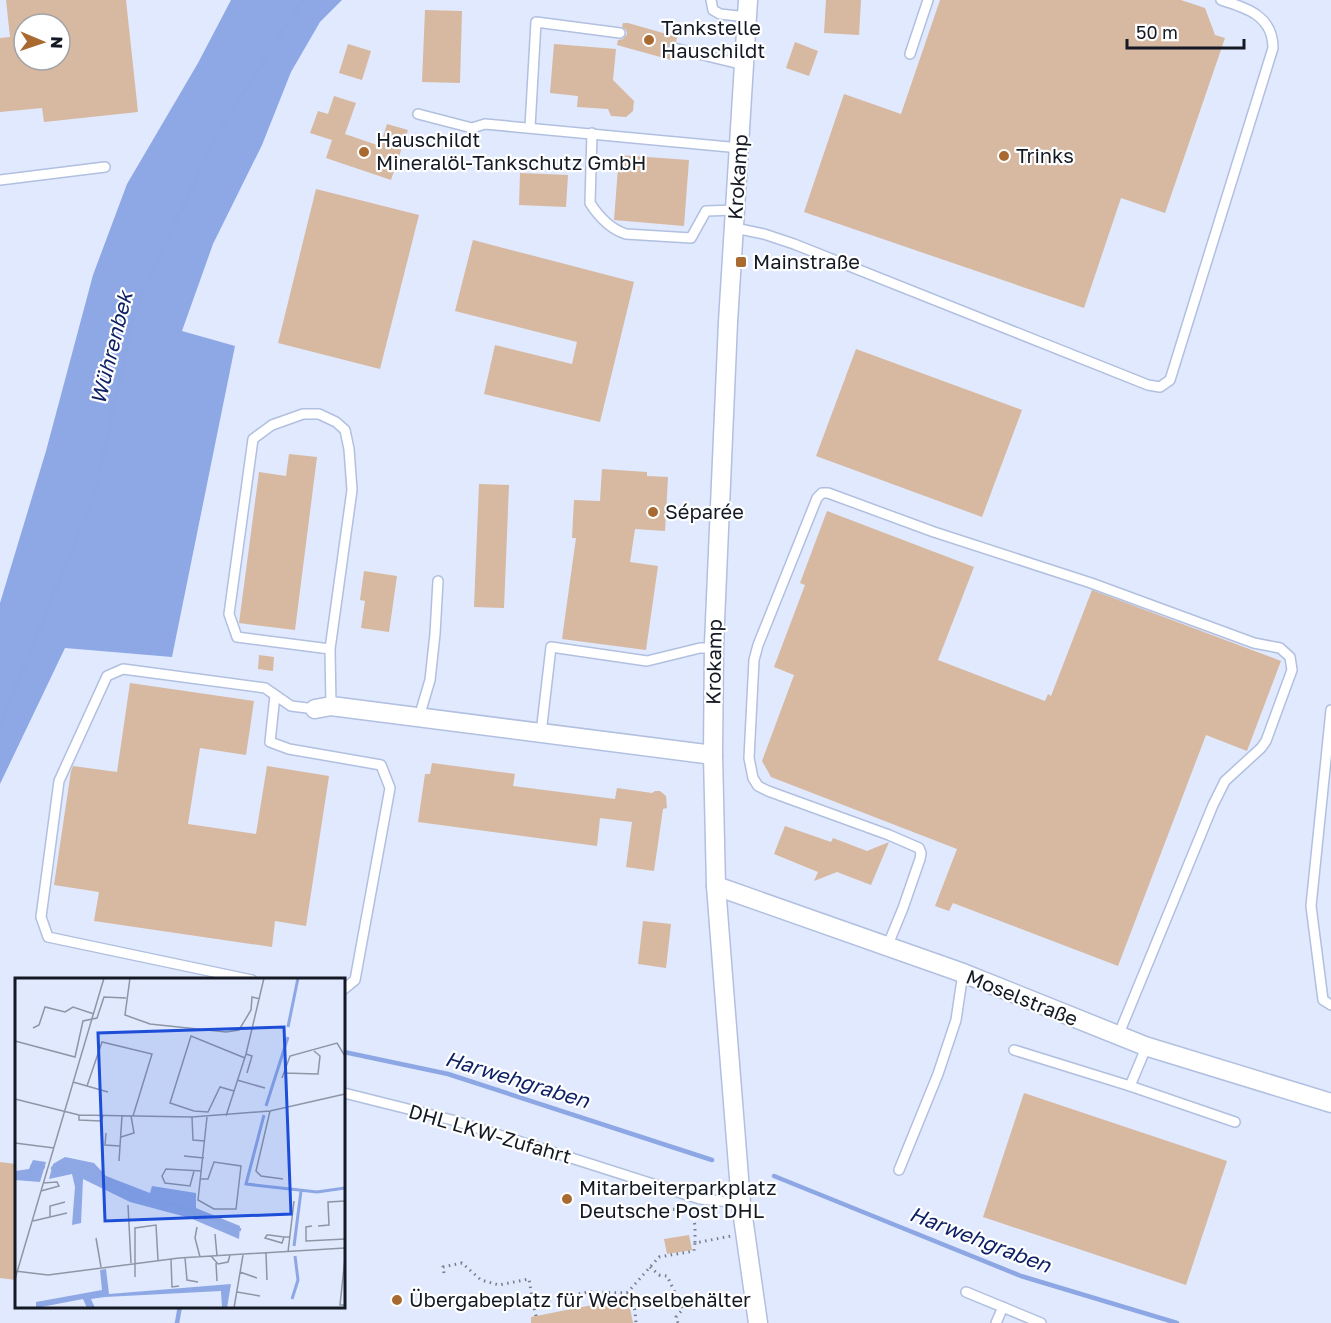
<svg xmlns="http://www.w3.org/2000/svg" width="1331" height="1323" font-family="'Golos Text',sans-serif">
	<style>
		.forest { fill: #8ea8e5 }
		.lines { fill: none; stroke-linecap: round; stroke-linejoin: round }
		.stream { stroke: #8ca7e3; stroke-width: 4.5 }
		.building { fill: #d7b8a0; fill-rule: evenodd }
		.lane-casing { stroke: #b1c0e0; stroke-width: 12 }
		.street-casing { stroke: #b1c0e0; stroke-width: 21 }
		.path { stroke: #767d8c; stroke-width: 3; stroke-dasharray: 1.5 4.5; stroke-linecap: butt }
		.lane { stroke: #fff; stroke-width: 9 }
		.street { stroke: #fff; stroke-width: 18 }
		.poi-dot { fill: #a96a31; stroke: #fff; stroke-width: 2 }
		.labels { text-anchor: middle; stroke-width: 4.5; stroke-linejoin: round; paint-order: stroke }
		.poi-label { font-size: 20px; fill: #141924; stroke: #fff; text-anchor: start }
		.street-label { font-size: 20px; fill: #141924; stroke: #fff }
		.water-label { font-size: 21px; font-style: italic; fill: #0c1f64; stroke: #fff }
		.inset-river { fill: none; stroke: #8ca7e3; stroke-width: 3 }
		.inset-road { fill: none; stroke: #8e96a6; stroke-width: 1.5 }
		.view { fill: #1d4ed8; fill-opacity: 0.15; stroke: #1d4ed8; stroke-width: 3 }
		.inset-edge { fill: none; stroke: #141924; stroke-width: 3 }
	</style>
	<rect width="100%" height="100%" fill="#e0e9fd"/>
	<path class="forest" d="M231,0H342L320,22L291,72L262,145L213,244L182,331L235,346L172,657L65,648L0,784V603L46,451L93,275L127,184L198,63Z"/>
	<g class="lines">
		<g class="stream">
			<path d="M0,725L95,494L135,309L214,139L303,0"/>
			<path d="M344,1052L448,1074L712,1160"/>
			<path d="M774,1176L1021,1276L1177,1323"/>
			<path d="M177,1323L180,1306"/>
		</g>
	</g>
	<g class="building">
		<path d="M6,0H126L138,112L44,122L42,108L0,112V38L10,37ZM24,24H60V60H24Z"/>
		<path d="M826,0H861L859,35L824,33Z"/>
		<path d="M940,0H1181L1205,8L1215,35L1225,38L1165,213L1121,198L1084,308L804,212L844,94L901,114Z"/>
		<path d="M425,10L462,11L460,83L422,82Z"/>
		<path d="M623,23H628L677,37L676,42H672L668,46V50L672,55L671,60L617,45L618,40L623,39L627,34L626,30L622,27Z"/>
		<path d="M795,42L818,51L809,76L786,68Z"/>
		<path d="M348,44L371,51L362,80L339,73Z"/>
		<path d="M554,44L616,49L613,80L634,101L633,111L626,117L611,116L608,109L577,107L578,96L550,93Z"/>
		<path d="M334,96L356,103L345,134L380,146L387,124L408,130L391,180L326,158L332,140L310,133L318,111L328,114Z"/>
		<path d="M619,155L689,160L684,226L614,220Z"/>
		<path d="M520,173L568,175L566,207L519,205Z"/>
		<path d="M316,189L419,215L380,369L278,343Z"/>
		<path d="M473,240L634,282L600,422L484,394L495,345L572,364L577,342L455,311Z"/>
		<path d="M856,349L1022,410L982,517L816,456Z"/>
		<path d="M289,454L317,457L295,630L239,623L259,472L286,476Z"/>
		<path d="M602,469L647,472V476L668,477L665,531L635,529L630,562L658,566L646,650L562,639L576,538H572L574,500L600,501Z"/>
		<path d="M479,484L509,485L504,608L474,607Z"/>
		<path d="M827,511L974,567L938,660L1045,701L1048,694L1051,696L1092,590L1281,661L1247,751L1206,735L1118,966L953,903L949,911L935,906L957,849L771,777L762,761L794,675L774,667L805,585L800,583Z"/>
		<path d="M364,571L397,576L389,632L361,628L365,601L360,600Z"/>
		<path d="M259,655L274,657L273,671L258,669Z"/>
		<path d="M130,683L254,701L246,755L200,748L188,824L256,834L267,766L329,776L306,926L275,921L272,947L94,921L99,892L54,885L71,771L73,766L117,772Z"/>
		<path d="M432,763L515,774L513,786L615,799L617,788L652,793L655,791H660L666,796L667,808L663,809L654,871L626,867L632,822L600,818L597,846L418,822L425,774H430Z"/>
		<path d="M785,826L831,842L833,838L867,851L889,842L871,885L837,872L814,881L818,872L774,854Z"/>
		<path d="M643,921L671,924L666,968L638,964Z"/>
		<path d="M1024,1093L1227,1161L1186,1285L983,1217Z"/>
		<path d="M0,1162L16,1164V1280L0,1278Z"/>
		<path d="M689,1235L692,1250L667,1254L664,1239Z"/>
		<path d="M628,1298L633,1323H531V1317Z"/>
	</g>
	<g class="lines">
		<g class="lane-casing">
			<g id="lane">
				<path d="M711,0L713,10L720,14L747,17"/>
				<path d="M674,48L744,65"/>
				<path d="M910,54L928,0"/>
				<path d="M418,114L472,128L485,124L740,148"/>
				<path d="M530,127L536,22L620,33"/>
				<path d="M592,133L590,203C599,217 610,229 626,234L691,238L706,211L736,210"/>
				<path d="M0,180L105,167"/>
				<path d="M735,228L764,234L794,244L1148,385L1160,387L1170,380L1273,48C1273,16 1247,8 1221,0"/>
				<path d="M330,649L237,637L229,614L253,439L272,425L303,414H319L336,422L345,430L349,449L352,490L330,649L331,706"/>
				<path d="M275,695L270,742L289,749L381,765L390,788L355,980L344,989"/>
				<path d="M1331,710L1311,906L1323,1000L1331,1005"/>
				<path d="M419,717L430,680L435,634L438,581"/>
				<path d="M541,733L551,647L647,661L700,648H714"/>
				<path d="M887,947L903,908L920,859L921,853L919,848L889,835L768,791L758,786L753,778L749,758L754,660L758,645L817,498L822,493H828L934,532L1091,583L1254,643L1280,648L1290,657L1292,670L1266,741L1261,748L1225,781L1213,805L1118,1036"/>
				<path d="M252,980L48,937L41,917L59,781L107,676L123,669L265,688L291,706L315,709"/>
				<path d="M1014,1050L1130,1086L1143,1055L1145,1046"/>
				<path d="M1130,1086L1235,1122"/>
				<path d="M344,1093L452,1120L700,1199L741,1203"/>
				<path d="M899,1170L938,1074L956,1020L963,973"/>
				<path d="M966,1292L1041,1323"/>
				<path d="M996,1323L1003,1307"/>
			</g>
		</g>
		<g class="street-casing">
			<g id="street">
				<path d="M748,0L728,322L714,644L713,755L716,886L724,989L741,1203L758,1323"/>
				<path d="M315,709L331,706L713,755"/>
				<path d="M716,886L963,973L1145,1046L1331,1103"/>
			</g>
		</g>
		<g class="path">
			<path d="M649,1210L680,1209L693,1214L695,1226V1243"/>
			<path d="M650,1267L659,1275L667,1276L683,1309L676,1317L678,1323"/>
			<path d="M444,1273L443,1267L462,1263L481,1280L499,1285L529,1279L533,1303"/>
			<path d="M627,1293L659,1257L694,1251L695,1243L731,1236"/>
			<path d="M536,1316L533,1303L588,1292L627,1293C635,1300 635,1313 636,1323"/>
		</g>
		<use href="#lane" class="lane"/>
		<use href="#street" class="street"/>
	</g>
	<g class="poi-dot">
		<circle cx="649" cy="40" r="6"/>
		<circle cx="364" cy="152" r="6"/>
		<circle cx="1004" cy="156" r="6"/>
		<rect x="735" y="256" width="12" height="12" rx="3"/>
		<circle cx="653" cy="512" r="6"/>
		<circle cx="567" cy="1199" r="6"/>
		<circle cx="397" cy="1300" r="6"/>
	</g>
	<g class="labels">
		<g class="poi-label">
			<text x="661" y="35">Tankstelle<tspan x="661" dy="23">Hauschildt</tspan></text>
			<text x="376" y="147">Hauschildt<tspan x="376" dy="23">Mineralöl-Tankschutz GmbH</tspan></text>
			<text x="1016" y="163">Trinks</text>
			<text x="753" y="269">Mainstraße</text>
			<text x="665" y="519">Séparée</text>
			<text x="579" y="1195">Mitarbeiterparkplatz<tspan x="579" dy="23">Deutsche Post DHL</tspan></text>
			<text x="409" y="1307">Übergabeplatz für Wechselbehälter</text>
		</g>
		<g class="street-label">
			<text transform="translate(738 177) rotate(-86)" y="7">Krokamp</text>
			<text transform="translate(714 662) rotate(-89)" y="7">Krokamp</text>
			<text transform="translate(1022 998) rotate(22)" y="7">Moselstraße</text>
			<text transform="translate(490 1134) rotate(16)" y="7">DHL LKW-Zufahrt</text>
		</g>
		<g class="water-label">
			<text transform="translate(112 348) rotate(-76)" y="7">Wührenbek</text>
			<text transform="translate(517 1080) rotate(17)" y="7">Harwehgraben</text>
			<text transform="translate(980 1240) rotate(21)" y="7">Harwehgraben</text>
		</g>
	</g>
	<g transform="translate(15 978)">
		<rect width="330" height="330" fill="#e0e9fd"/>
		<path d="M50,179L79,185L91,198L135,215L137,208L181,215V230L225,248L224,261L175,240L115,224L68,201L66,245L57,247L60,209L57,196L34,201L38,186ZM18,182L31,184L25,204L0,202V193L14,191ZM91,291L94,316L216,306L212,330H207L206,313L90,319L76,321L80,330H72L68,321L21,330V324L87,312L85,292Z" fill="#8ea8e5"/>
		<path class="inset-river" d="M273,49L283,0M251,128L273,59M249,137L231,206L302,214L330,210M60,188H68L133,222L159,227L226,252M36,190L55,192M0,200H14L17,188L30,189M279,268L286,213M277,321L283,302L280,278"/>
		<path class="inset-road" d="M115,0L110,37L135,46L211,54L224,52L236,32L237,19L245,21M18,50L24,47L30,29L50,34L58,29L79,36M0,63L60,79L68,43L82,40L89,19L111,20M231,76L237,78L232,95M269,95L303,96L305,78L299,73M267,100L275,78L322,65L330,78M222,102L250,110M58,104L93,114M72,108L87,64L137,76L118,138M219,113L205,109L193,134L179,133L155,125L176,58L230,80M0,121L64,137L177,139L255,133L330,116M255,133L241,193L246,198L268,201M64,137V142L86,143L88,138M211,138L231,76L249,0M177,139L178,162L190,163M91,155L90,167L105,168M106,159L119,155L116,138M0,165L39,170M169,178L189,180M104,183L107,138M179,193L175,208L150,205L147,198L151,191L187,193M186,201H193L199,184L226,188L221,231H199L183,222L192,139M26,213L44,208L42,204L28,205M113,227L116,285M35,239V228L50,224M18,243L52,235M297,248L291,249V263L330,261M303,248L314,247L313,224L330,223M182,249L180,260L185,279M200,256L202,278M269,259L267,265L250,260L252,257H254L269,259H275M81,260L86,289M273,274L279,223M251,275L252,302M196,278L203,286L213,284L215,277M170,280L172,302L183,304M330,280L325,327H330M156,281L157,309L164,308M201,285L202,303M0,293L33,297L164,280L330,270M225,294L242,300M120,299V250L141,247L143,282M0,301L89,0M222,314L245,318M219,330L228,277"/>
		<path class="view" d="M269,49L276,236L90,243L83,55Z"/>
		<rect width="330" height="330" class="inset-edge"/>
	</g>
	<g transform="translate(42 42) rotate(92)"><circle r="28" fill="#ffffff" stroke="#a1a3a7" stroke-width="1.5"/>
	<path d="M0-4.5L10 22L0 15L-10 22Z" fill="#a96a31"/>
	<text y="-9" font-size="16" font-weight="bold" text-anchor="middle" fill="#141924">N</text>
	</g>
	<path d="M1127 39v9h117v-9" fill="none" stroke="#141924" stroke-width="3"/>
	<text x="1136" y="39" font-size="18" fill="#141924" stroke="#ffffff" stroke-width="4.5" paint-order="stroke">50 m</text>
</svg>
